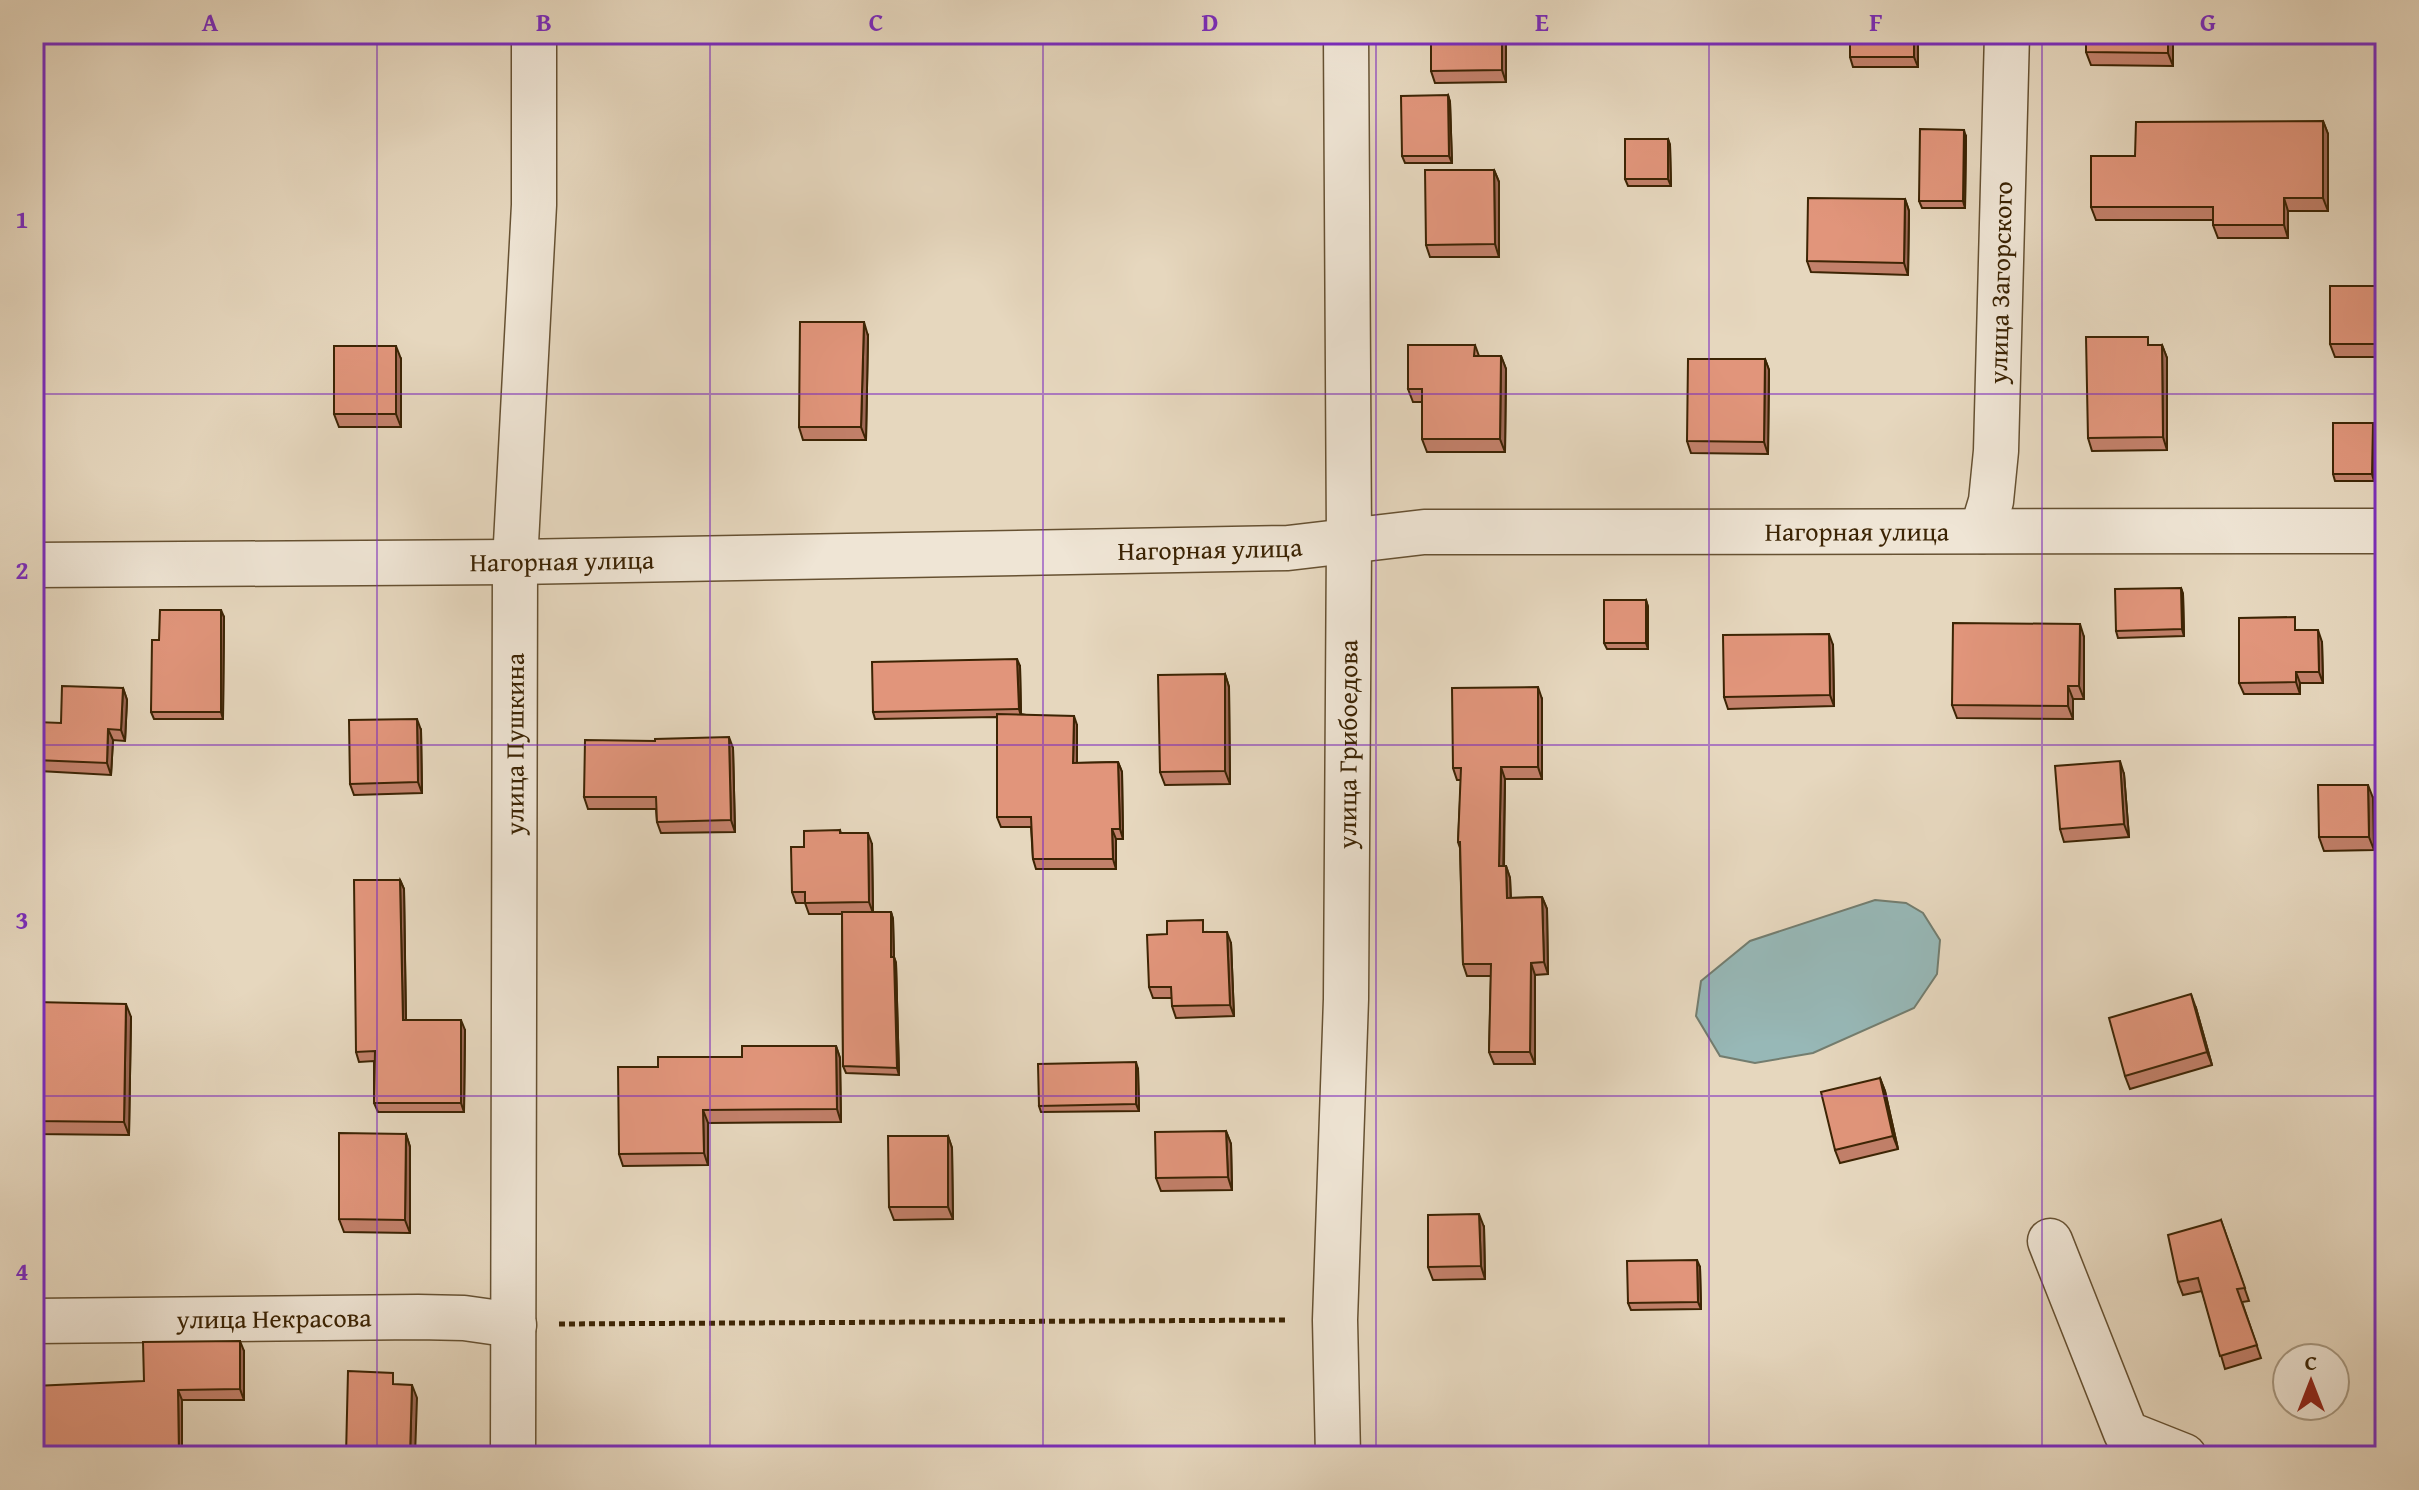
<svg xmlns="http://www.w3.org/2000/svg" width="2419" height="1490" font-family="'Gentium Book Plus',serif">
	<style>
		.water { fill: #97b8b7; stroke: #737d6f; stroke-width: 2 }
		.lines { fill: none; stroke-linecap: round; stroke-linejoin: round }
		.minor-casing { stroke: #665132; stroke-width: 47 }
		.path { stroke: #3c2404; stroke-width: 5; stroke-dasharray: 6 4; stroke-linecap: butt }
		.minor { stroke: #efe5d5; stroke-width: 44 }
		.wall { fill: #c2806a; stroke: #3c2404; stroke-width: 2 }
		.shaded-wall { fill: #9e6856; stroke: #3c2404; stroke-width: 2 }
		.building { fill: #e1957b; stroke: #3c2404; stroke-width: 2 }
		.grid { fill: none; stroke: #7b2cbf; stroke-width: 2; stroke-opacity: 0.55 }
		.labels { text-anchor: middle; stroke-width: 8; stroke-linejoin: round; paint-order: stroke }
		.street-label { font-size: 26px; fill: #3c2404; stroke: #efe5d5 }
		.neatline { fill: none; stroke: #7b2cbf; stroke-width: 3 }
		.grid-label { font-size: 26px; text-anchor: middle; font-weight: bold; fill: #7b2cbf }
	</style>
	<rect width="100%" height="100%" fill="#e6d7be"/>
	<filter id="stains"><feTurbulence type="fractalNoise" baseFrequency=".0025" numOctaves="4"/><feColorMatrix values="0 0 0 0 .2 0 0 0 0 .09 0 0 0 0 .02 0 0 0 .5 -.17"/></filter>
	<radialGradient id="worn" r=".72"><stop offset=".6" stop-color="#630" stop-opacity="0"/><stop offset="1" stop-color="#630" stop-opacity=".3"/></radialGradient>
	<path class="water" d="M1875,900L1906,903L1923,913L1940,940L1937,974L1914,1008L1813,1053L1755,1063L1720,1056L1696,1016L1701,981L1750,941Z"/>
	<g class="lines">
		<g class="minor-casing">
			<g id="minor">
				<path id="s1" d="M1982,531L1991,501L1996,451L2007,34"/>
				<path id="s2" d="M34,565L515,562L1288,548L1424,532L2385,531"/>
				<path d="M2050,1241L2126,1433L2184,1456"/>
				<path id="s3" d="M34,1321L418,1317L464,1318L514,1325"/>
				<path id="s4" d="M513,1456L515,562L534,205V34"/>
				<path id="s5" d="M1338,1456L1335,1320L1346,999L1349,541L1346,34"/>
			</g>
		</g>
		<path class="path" d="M559,1324L1289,1320"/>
		<use href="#minor" class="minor"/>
	</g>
	<g class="wall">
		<path d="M1431,34H1506V82L1435,83L1431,71Z"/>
		<path d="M1850,34H1918V67H1853L1850,57Z"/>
		<path d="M2086,34H2173V66L2091,65L2086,52Z"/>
		<path d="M1448,95L1450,102L1452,163H1405L1402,156Z"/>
		<path d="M2323,121L2328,134V211H2288V238H2218L2213,225V220H2096L2091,207L2135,156Z"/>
		<path d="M1966,137L1965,208H1922L1919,201Z"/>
		<path d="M1668,139L1670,145L1671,186H1628L1625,179Z"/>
		<path d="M1494,170L1499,182V257H1430L1426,245Z"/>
		<path d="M1905,199L1909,211L1908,275L1811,272L1807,261Z"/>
		<path d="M2385,286V357H2335L2330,344Z"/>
		<path d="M868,336L866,440H803L799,427Z"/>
		<path d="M1475,345L1479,356H1501L1506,369L1505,452H1427L1422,439V402H1413L1408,389Z"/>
		<path d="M2162,345L2167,358V450L2092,451L2088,438Z"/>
		<path d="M401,359V427H339L334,414Z"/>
		<path d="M1765,359L1769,370L1768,454L1691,453L1687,441Z"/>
		<path d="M2375,430L2374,481H2335L2333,474Z"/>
		<path d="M2181,588L2183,594L2184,636L2118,638L2116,631Z"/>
		<path d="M1646,600L1648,607V649H1607L1604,643Z"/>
		<path d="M224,617L223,719H154L151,712L159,640Z"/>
		<path d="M2299,630L2322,642L2323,683H2300V694H2244L2239,683Z"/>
		<path d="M2084,637V699H2073V719L1957,718L1952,705Z"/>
		<path d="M1833,645L1834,706L1728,709L1724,697Z"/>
		<path d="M1020,666L1021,714L1077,725V763L1118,762L1122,772L1123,839H1116V869H1036L1033,859L1031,827H1001L997,817V717L875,719L873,712Z"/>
		<path d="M1225,674L1229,687L1230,784L1165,785L1160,772Z"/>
		<path d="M123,688L127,700L125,741L113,740L111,775L39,771L35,760L61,723Z"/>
		<path d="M1542,699V779H1505L1504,866H1506L1510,878L1511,898L1542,897L1547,909L1548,974L1535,975V1064H1494L1489,1052L1491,976H1467L1463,964L1460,848L1458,842L1461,780H1457L1453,768Z"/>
		<path d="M421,730L422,793L354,795L350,784Z"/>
		<path d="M733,748L735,832L661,833L657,822L656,809H588L584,797Z"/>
		<path d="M2124,774L2129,837L2064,842L2060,829Z"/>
		<path d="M2373,798L2374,850L2324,851L2319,837Z"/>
		<path d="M840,830L841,833L872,844L873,912H891L893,919L894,957L896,963L899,1075L846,1073L843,1066L842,914H809L805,903H796L792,892L804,847Z"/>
		<path d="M400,880L404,889L406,1020L465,1030L464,1112H378L374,1103V1061L359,1062L356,1052Z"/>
		<path d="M1207,932L1231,943L1234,1016L1176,1018L1172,1006V998H1153L1149,987Z"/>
		<path d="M34,1002L131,1017L129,1135L34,1134Z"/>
		<path d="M2196,1008L2212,1065L2130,1089L2125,1076Z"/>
		<path d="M836,1046L840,1058L841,1122L708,1123V1165L623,1166L619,1154L742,1057Z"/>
		<path d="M1138,1069L1139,1111L1041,1112L1039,1106Z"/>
		<path d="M1880,1078L1885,1091L1898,1149L1840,1163L1835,1150Z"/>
		<path d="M1226,1131L1231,1144L1232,1190L1161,1191L1156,1178Z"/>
		<path d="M406,1134L410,1147V1233L344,1232L339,1219Z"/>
		<path d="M948,1136L952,1148L953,1219L894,1220L889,1207Z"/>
		<path d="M2221,1220L2249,1301L2242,1302L2261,1358L2225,1369L2202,1291L2183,1295L2178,1282Z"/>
		<path d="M1484,1227L1485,1279L1433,1280L1428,1267Z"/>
		<path d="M34,1235L44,1242L43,1296H34Z"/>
		<path d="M1700,1267L1701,1309L1631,1310L1628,1303Z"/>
		<path d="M244,1351V1400H182V1456H34L144,1381Z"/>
	</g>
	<g class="shaded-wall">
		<path d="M1502,34H1506V82L1502,70Z"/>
		<path d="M1914,34H1918V67L1914,57Z"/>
		<path d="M2168,34H2173V66L2168,53Z"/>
		<path d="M1448,95L1450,102L1452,163L1449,156Z"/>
		<path d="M2323,121L2328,134V211L2323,198Z"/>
		<path d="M1964,130L1966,137L1965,208L1963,201Z"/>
		<path d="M1668,139L1670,145L1671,186L1668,179Z"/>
		<path d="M1494,170L1499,182V257L1495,244Z"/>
		<path d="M2284,198L2288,211V238L2284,225Z"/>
		<path d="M1905,199L1909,211L1908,275L1904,263Z"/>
		<path d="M864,322L868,336L866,440L861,427Z"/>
		<path d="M2162,345L2167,358V450L2163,437Z"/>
		<path d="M396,346L401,359V427L396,414Z"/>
		<path d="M1501,356L1506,369L1505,452L1500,439Z"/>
		<path d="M1765,359L1769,370L1768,454L1764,442Z"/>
		<path d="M2373,423L2375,430L2374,481L2372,474Z"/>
		<path d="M2181,588L2183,594L2184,636L2182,629Z"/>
		<path d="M1646,600L1648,607V649L1646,643Z"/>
		<path d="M221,610L224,617L223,719L221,712Z"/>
		<path d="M2080,624L2084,637V699L2079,686Z"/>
		<path d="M2318,630L2322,642L2323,683L2319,672Z"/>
		<path d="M1829,634L1833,645L1834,706L1830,695Z"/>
		<path d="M1017,659L1020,666L1021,716L1019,709Z"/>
		<path d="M2296,672L2300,683V694L2296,682Z"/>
		<path d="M1225,674L1229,687L1230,784L1225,771Z"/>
		<path d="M2068,686L2073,699V719L2068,706Z"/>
		<path d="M1538,687L1542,699V779L1538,767Z"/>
		<path d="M123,688L127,700L125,741L121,730Z"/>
		<path d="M1074,716L1077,725V773L1073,763Z"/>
		<path d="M417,719L421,730L422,793L418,782Z"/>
		<path d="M108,729L113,740L111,775L107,763Z"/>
		<path d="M729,737L733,748L735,832L731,820Z"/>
		<path d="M2120,761L2124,774L2129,837L2124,824Z"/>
		<path d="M1118,762L1122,772L1123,839L1120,829Z"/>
		<path d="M1501,767L1505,779L1503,878L1499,866Z"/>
		<path d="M2368,785L2373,798L2374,850L2369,837Z"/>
		<path d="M1112,829L1116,839V869L1113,859Z"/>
		<path d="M868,833L872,844L873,913L869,902Z"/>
		<path d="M1506,866L1510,878L1511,910L1507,898Z"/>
		<path d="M400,880L404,889L406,1030L403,1020Z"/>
		<path d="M1542,897L1547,909L1548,974L1544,962Z"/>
		<path d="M891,912L893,919L894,963L891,957Z"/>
		<path d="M1227,932L1231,943L1234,1016L1230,1005Z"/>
		<path d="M894,957L896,963L899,1075L897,1068Z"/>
		<path d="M1531,963L1535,975V1064L1530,1052Z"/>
		<path d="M2191,994L2196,1008L2212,1065L2207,1052Z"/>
		<path d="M126,1004L131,1017L129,1135L124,1122Z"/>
		<path d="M461,1020L465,1030L464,1112L461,1103Z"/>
		<path d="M836,1046L840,1058L841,1122L837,1109Z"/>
		<path d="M1136,1062L1138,1069L1139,1111L1136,1104Z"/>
		<path d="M1880,1078L1885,1091L1898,1149L1893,1136Z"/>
		<path d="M703,1110L708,1123V1165L704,1153Z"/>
		<path d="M1226,1131L1231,1144L1232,1190L1228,1177Z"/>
		<path d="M406,1134L410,1147V1233L405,1220Z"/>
		<path d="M948,1136L952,1148L953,1219L948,1207Z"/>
		<path d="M1479,1214L1484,1227L1485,1279L1481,1266Z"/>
		<path d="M41,1235L44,1242L43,1296L41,1289Z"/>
		<path d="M1697,1260L1700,1267L1701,1309L1698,1302Z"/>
		<path d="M240,1341L244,1351V1400L240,1389Z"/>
		<path d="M412,1385L417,1398L415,1456H410Z"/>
		<path d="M178,1390L182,1400V1456H179Z"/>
	</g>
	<g class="building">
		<path d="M1431,34H1502V70L1431,71Z"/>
		<rect x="1850" y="34" width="64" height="23"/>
		<path d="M2086,34H2168V53L2086,52Z"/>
		<path d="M1448,95L1449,156H1402L1401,96Z"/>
		<path d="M2323,121V198H2284V225H2213V207H2091V156H2135L2136,122Z"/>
		<path d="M1920,129L1964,130L1963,201H1919Z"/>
		<rect x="1625" y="139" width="43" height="40"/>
		<path d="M1425,170H1494L1495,244L1426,245Z"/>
		<path d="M1808,198L1905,199L1904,263L1807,261Z"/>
		<rect x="2330" y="286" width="55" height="58"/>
		<path d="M800,322H864L861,427H799Z"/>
		<path d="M2086,337H2148V345H2162L2163,437L2088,438Z"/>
		<path d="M1408,345H1475L1474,356H1501L1500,439H1422V389H1408Z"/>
		<rect x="334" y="346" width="62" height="68"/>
		<path d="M1688,359H1765L1764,442L1687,441Z"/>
		<path d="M2333,423H2373L2372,474H2333Z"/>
		<path d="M2181,588L2182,629L2116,631L2115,589Z"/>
		<rect x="1604" y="600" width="42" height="43"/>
		<path d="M160,610H221V712H151L152,640H159Z"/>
		<path d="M2295,617V630H2318L2319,672H2296V682L2239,683V618Z"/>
		<path d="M1953,623L2080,624L2079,686H2068V706L1952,705Z"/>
		<path d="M1829,634L1830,695L1724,697L1723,635Z"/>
		<path d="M1017,659L1019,709L873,712L872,662Z"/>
		<path d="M1225,674V771L1160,772L1158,675Z"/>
		<path d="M62,686L123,688L121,730L108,729L107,763L35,760L36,722L61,723Z"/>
		<path d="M1538,687V767H1501L1499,866H1506L1507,898L1542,897L1544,962L1531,963L1530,1052H1489L1491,964H1463L1460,842H1458L1461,768H1453L1452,688Z"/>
		<path d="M997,714L1074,716L1073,763L1118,762L1120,829H1112L1113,859H1033L1031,817H997Z"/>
		<path d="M417,719L418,782L350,784L349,720Z"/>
		<path d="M729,737L731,820L657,822L656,797H584L585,740L655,741V739Z"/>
		<path d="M2120,761L2124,824L2060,829L2055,766Z"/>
		<path d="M2318,785H2368L2369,837H2319Z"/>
		<path d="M840,830V833H868L869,902L805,903V892H792L791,847H804V831Z"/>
		<path d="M354,880H400L403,1020H461V1103H374L375,1051L356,1052Z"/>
		<path d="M842,912H891V957H894L897,1068L843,1066Z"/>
		<path d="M1203,920V932H1227L1230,1005L1172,1006L1171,987H1149L1147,935L1167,934V921Z"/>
		<path d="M2191,994L2207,1052L2125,1076L2109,1018Z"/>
		<path d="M34,1002L126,1004L124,1122L34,1121Z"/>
		<path d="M742,1046H836L837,1109L703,1110L704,1153L619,1154L618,1067H658V1057H742Z"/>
		<path d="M1136,1062V1104L1039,1106L1038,1064Z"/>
		<path d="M1880,1078L1893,1136L1835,1150L1821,1092Z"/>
		<path d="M1226,1131L1228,1177L1156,1178L1155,1132Z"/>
		<path d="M339,1133L406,1134L405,1220L339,1219Z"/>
		<path d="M888,1136H948V1207H889Z"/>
		<path d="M1479,1214L1481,1266L1428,1267V1215Z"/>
		<path d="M2221,1220L2245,1288L2237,1289L2257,1345L2220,1356L2198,1278L2178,1282L2168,1235Z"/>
		<path d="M34,1235H41V1289L34,1290Z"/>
		<path d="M1697,1260L1698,1302L1628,1303L1627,1261Z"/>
		<path d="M240,1341V1389L178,1390L179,1456H34V1386L144,1381L143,1342Z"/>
		<path d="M348,1371L393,1373V1384L412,1385L410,1456H346Z"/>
	</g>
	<path class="grid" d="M377,34V1456M710,34V1456M1043,34V1456M1376,34V1456M1709,34V1456M2042,34V1456M34,394H2385M34,745H2385M34,1096H2385"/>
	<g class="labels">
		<g class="street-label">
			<text dy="9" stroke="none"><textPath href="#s1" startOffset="250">улица Загорского</textPath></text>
			<text dy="9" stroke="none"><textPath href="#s2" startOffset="1824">Нагорная улица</textPath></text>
			<text dy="9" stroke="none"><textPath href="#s2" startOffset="1176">Нагорная улица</textPath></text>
			<text dy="9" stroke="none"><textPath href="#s2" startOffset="528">Нагорная улица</textPath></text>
			<text dy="9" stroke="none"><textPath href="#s4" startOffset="712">улица Пушкина</textPath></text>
			<text dy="9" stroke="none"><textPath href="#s5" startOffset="712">улица Грибоедова</textPath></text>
			<text dy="9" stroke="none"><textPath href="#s3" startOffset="240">улица Некрасова</textPath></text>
		</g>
	</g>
	<rect width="2419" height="1490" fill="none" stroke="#e6d7be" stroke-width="88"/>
	<g transform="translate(2311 1382)"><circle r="38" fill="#efe5d5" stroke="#a79881" stroke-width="2"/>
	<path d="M0-6L14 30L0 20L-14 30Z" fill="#8f2418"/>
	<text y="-12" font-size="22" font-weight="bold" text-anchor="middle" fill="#3c2404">С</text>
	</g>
	<rect x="44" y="44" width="2331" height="1402" class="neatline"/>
	<g class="grid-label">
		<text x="210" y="31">A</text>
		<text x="544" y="31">B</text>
		<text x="876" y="31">C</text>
		<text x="1210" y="31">D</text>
		<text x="1542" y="31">E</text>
		<text x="1876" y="31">F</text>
		<text x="2208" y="31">G</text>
		<text x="22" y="228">1</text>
		<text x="22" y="579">2</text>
		<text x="22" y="929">3</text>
		<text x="22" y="1280">4</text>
	</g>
	<rect width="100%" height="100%" filter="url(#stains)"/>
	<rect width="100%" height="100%" fill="url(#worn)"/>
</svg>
